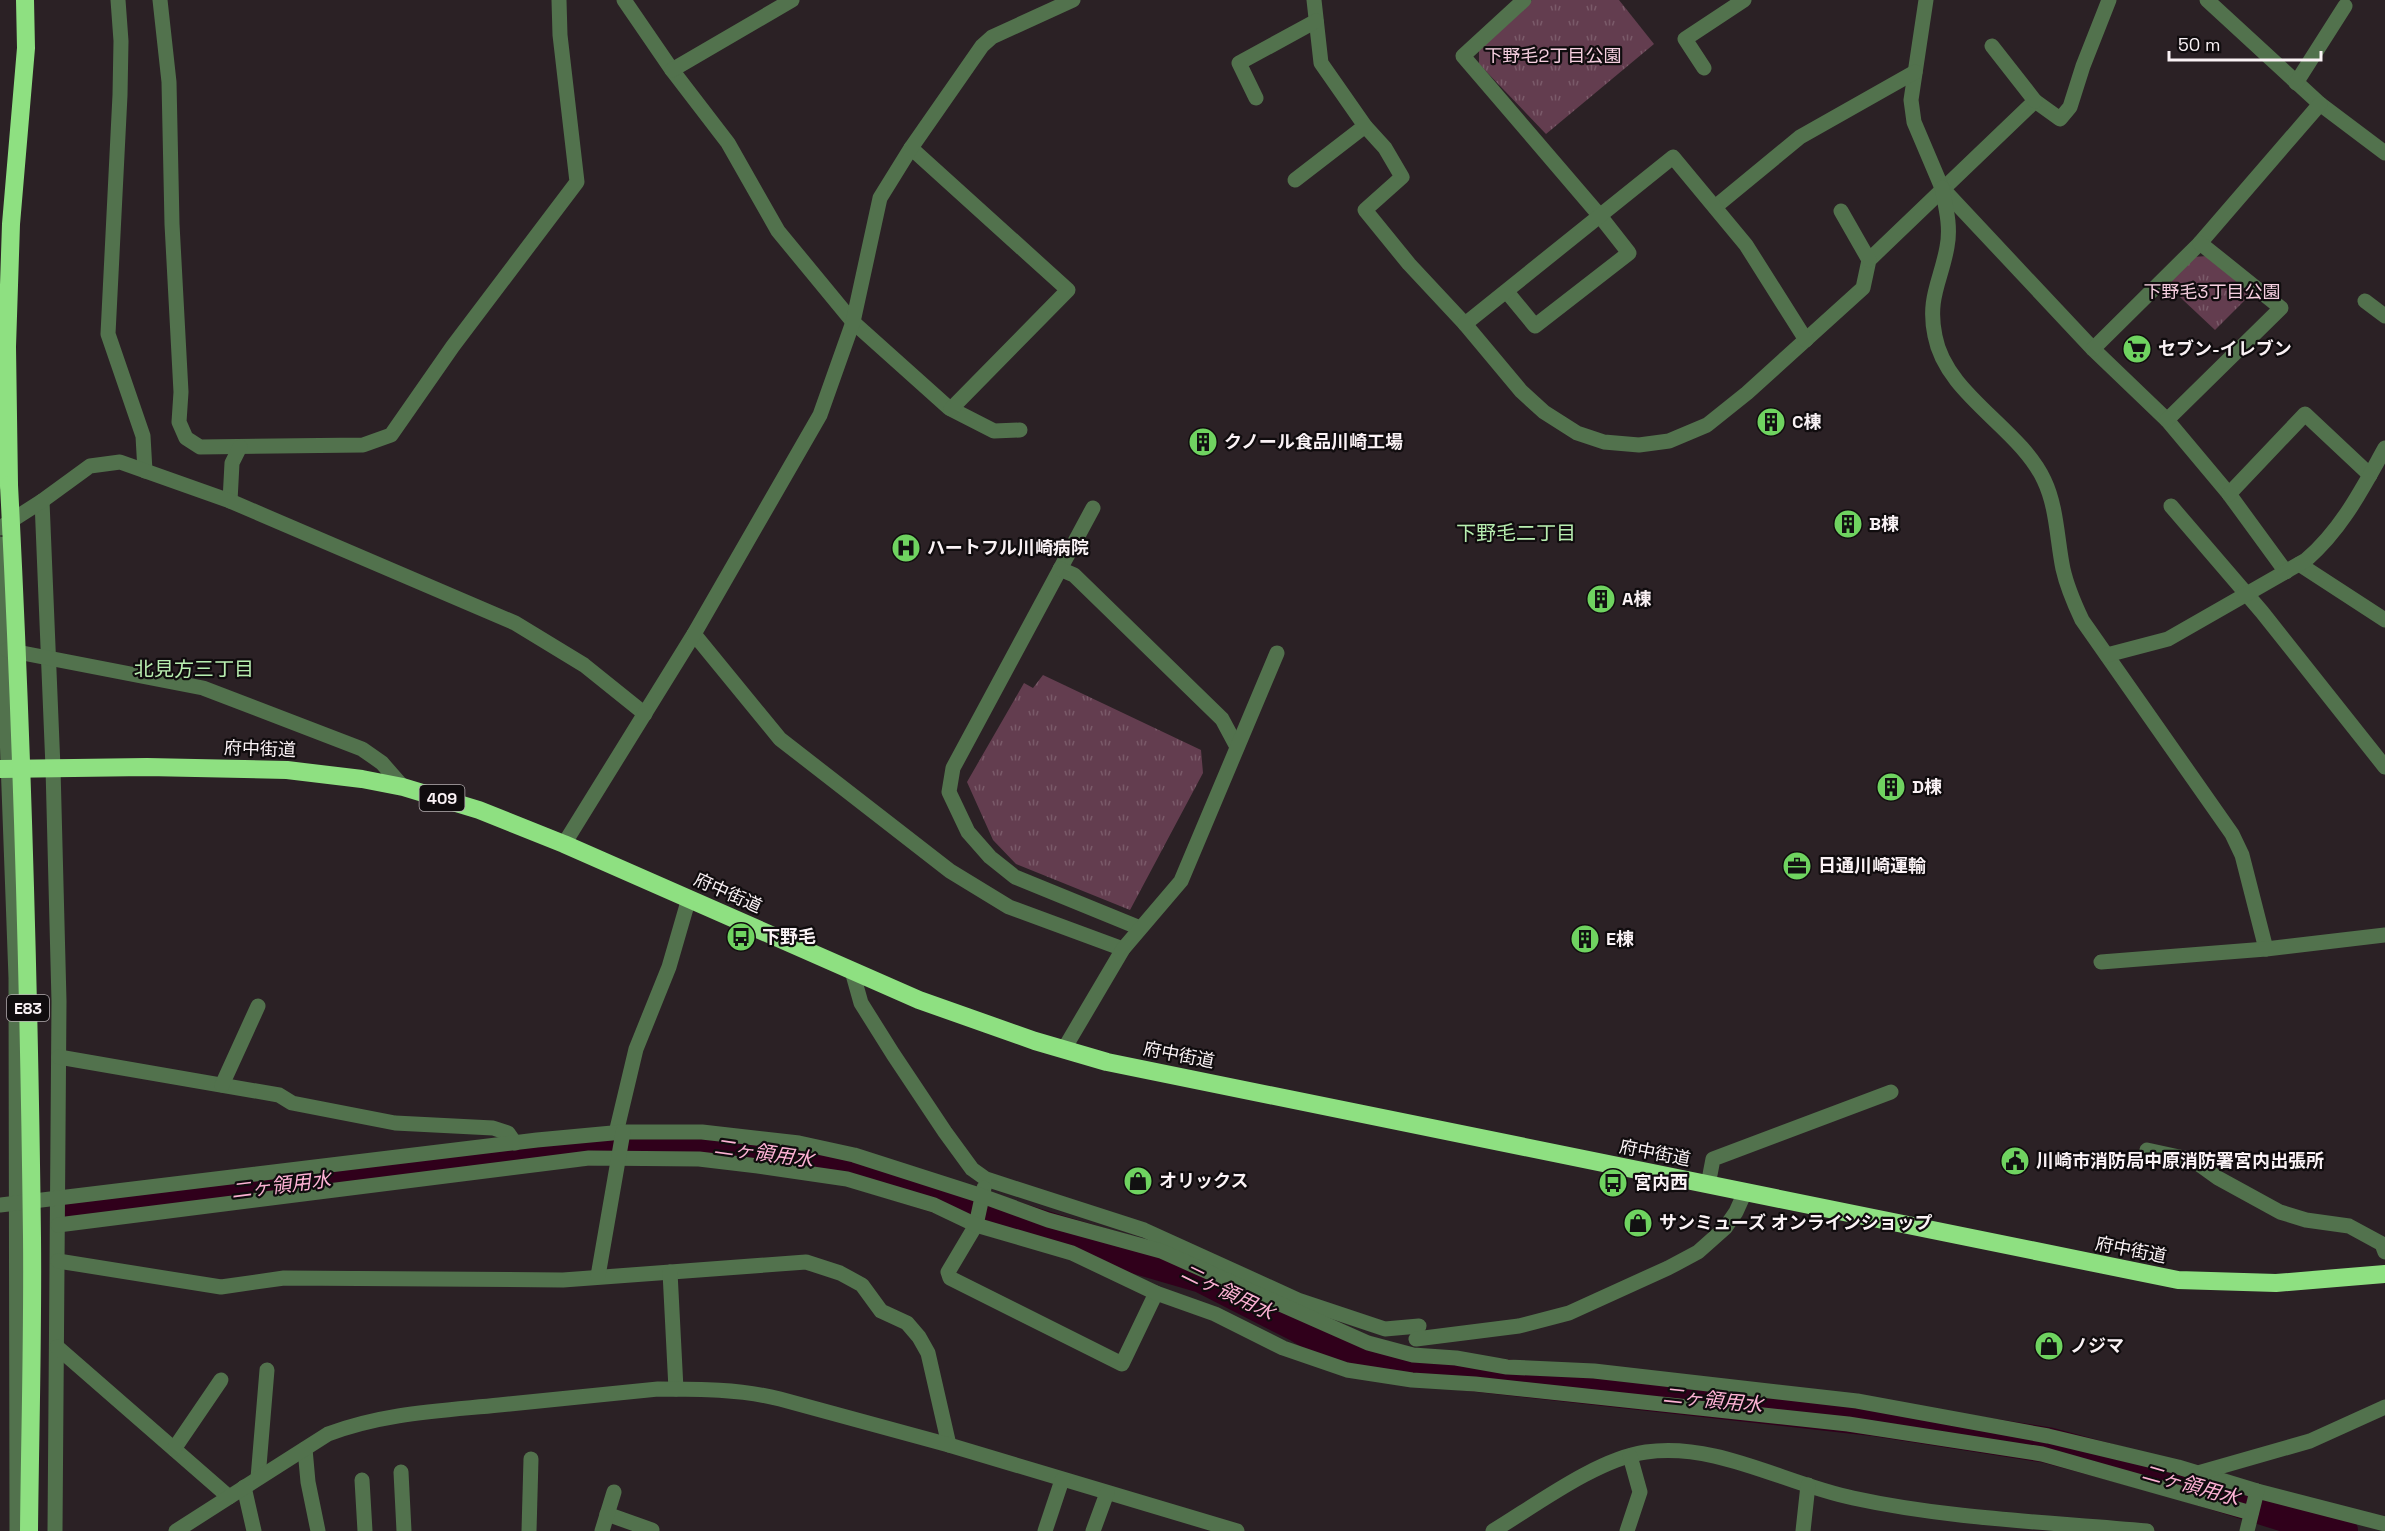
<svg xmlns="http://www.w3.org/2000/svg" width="2385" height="1531" font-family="'Space Grotesk','Noto Sans JP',sans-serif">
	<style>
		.grass { fill: url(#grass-tufts) }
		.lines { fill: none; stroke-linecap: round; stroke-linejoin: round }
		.river { stroke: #30001b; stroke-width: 36 }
		.minor { stroke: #52724d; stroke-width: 15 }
		.highway { stroke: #8ee081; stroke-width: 18 }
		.highway-bridge { stroke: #8ee081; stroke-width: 18 }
		.labels { text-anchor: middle; stroke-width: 4.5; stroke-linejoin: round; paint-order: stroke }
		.shield { fill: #100c0e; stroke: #b4adb0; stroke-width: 1.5 }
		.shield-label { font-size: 16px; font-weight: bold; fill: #faf2f5 }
		.park-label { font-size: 18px; fill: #f6cfe0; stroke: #100c0e }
		.poi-label { font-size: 18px; font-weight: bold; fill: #faf2f5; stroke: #100c0e; text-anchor: start }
		.street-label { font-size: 18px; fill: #faf2f5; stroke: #100c0e }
		.neighbourhood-label { font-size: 20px; fill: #b8eeb0; stroke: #100c0e }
		.water-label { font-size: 20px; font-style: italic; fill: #fdb2d4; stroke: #100c0e }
	</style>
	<defs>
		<pattern id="grass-tufts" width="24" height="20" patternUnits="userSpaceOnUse" patternTransform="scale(1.5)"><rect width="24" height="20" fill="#633d4f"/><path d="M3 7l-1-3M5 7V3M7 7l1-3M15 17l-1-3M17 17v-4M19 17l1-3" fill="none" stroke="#7a5a69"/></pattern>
	</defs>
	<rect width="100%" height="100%" fill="#2b2125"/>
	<g class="grass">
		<path d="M1532,0H1619L1654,44L1546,134L1479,64V48Z"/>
		<path d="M2208,256L2252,293L2215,330L2165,283L2192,257Z"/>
		<path d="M1043,675L1201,750L1203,773L1130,910L1016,864L993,840L967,782L1024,683L1033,688Z"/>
	</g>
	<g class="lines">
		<path class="river" d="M72,1212L560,1150L632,1144H699L837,1164L1058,1233L1202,1275L1300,1325L1343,1351L1379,1363L1873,1418L2047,1445L2173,1479L2340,1531"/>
		<g class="minor">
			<path d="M118,0L121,41L120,95L108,334L143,436L145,471"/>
			<path d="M160,0L169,82L172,224L181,392L179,422L186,438L200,447L363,445L391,435L453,346L577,182L560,35L559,0"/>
			<path d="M624,0L672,70L728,143L778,231L853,322L949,408L994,431L1020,430"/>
			<path d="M1314,0L1321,63L1365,126L1385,148L1402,177L1365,210L1409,264L1465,324L1521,391L1544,412L1577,433L1604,442L1639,445L1669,441L1707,425L1747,393L1863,288L1869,260L2035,101L2060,119L2070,107L2083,66L2109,0"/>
			<path d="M1926,0L1911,100L1914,122L1942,188L2093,349L2167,420L2229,494L2286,572"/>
			<path d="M2207,0L2320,104L2385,153"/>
			<path d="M1992,46L2035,101"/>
			<path d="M1704,68L1685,39L1744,0"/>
			<path d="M672,70L792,0"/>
			<path d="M2296,83L2345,6"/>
			<path d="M1256,98L1239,63L1316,21"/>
			<path d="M911,148L1068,290L951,409"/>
			<path d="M1295,180L1365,126"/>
			<path d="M1942,188C1946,208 1951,227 1947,247C1941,281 1927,298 1935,336C1946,395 2019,427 2044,480C2057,507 2057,540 2063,569C2067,587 2074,603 2082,620L2232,834L2242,855L2266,949"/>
			<path d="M1715,207L1800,137L1915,72"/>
			<path d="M1841,211L1869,260"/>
			<path d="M1507,292L1535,326L1629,253L1600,216L1463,56L1524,0"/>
			<path d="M2365,301L2385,316"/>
			<path d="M1465,324L1673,157L1746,245L1806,340"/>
			<path d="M2093,349L2200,243L2320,104"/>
			<path d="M2167,420L2281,308L2200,243"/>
			<path d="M2229,494L2305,414L2370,475"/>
			<path d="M42,501L53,768L59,1001L55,1531"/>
			<path d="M230,501L232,463L240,447"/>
			<path d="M2171,506L2262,612L2385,767"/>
			<path d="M1093,508L953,768L949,792L968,832L990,857L1015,877L1140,928"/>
			<path d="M0,528L42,501L90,466L120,462L230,501L515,623L584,665L645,714"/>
			<path d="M0,544L16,978L17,1531"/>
			<path d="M2299,564L2385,620"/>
			<path d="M1060,569L1074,575L1222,719L1237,747"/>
			<path d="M694,634L780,739L950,871L1009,907L1123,949"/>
			<path d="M7,650L203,688L362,749L382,763L403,787"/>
			<path d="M2107,655L2168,639L2306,560C2342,529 2362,489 2385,448"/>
			<path d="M564,844L694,634L820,415L853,322L880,198L911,148L982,46L992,37L1073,0"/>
			<path d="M2101,962L2266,949L2385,935"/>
			<path d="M852,971L861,1003L893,1054L945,1132L972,1169L986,1179L1144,1230L1298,1300L1385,1329L1419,1326"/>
			<path d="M1064,1049L1123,949L1181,881L1277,653"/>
			<path d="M59,1057L279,1095L292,1103L395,1123L493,1128L508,1133L515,1143"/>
			<path d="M222,1085L258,1006"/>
			<path d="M616,1133L636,1049L669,967L689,898"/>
			<path d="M2147,1150L2193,1160L2218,1178L2280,1212L2306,1220L2349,1226L2382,1244L2385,1252"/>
			<path d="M1708,1185L1713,1159L1891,1092"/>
			<path d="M984,1188L976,1225L948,1272L950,1278L1122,1364L1156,1293"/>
			<path d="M0,1205L537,1140L623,1132H702L799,1143L854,1155L982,1196L1048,1220L1161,1251L1368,1343L1413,1355L1456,1358L1507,1367L1594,1371L1857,1401L2048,1436L2178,1467L2257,1491L2385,1524"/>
			<path d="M58,1225L589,1158L699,1159L758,1166L847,1179L934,1205L976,1225L1072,1253L1156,1293L1215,1314L1283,1348L1347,1370L1412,1380L1475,1384L1848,1424L2042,1454L2251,1513"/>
			<path d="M58,1261L221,1287L284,1278L563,1280L806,1262L840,1273L862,1285L881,1311L907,1323L919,1337L928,1353L949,1445"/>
			<path d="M670,1272L676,1389"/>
			<path d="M598,1276L623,1132"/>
			<path d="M1416,1339L1519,1326L1569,1313L1668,1268L1698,1252L1725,1228L1736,1212L1745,1192"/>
			<path d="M57,1347L229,1497"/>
			<path d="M174,1449L221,1380"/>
			<path d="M305,1449L308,1482L318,1531"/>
			<path d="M401,1472L404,1531"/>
			<path d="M2198,1473L2310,1441L2385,1407"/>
			<path d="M258,1478L267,1370"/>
			<path d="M362,1480L365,1531"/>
			<path d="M244,1487L254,1531"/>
			<path d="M607,1514L652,1530"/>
			<path d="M176,1531L328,1434C384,1413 439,1411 499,1405C552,1400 605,1394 658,1389C699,1389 740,1389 780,1399L949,1445L1237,1531"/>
			<path d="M529,1531L531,1459"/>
			<path d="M602,1531L614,1492"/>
			<path d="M1045,1531L1062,1480"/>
			<path d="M1093,1531L1107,1493"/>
			<path d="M1493,1531C1536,1505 1597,1459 1646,1452C1717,1442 1785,1484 1853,1498C1949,1519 2049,1522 2147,1531"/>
			<path d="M1627,1531L1640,1492L1630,1456"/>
			<path d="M1803,1531L1808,1485"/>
			<path d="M2247,1531L2257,1491"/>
		</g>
		<g class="highway">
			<path d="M9,485L7,347L11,224L26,48L25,0"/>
			<path d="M0,769L147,767L287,770L362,779L403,787L479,810L564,844L919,1000L1035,1041L1107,1062L2178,1280L2276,1283L2385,1274"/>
		</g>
		<path class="highway-bridge" d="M9,485C22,736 29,986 32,1237C33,1335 30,1433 29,1531"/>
	</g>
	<defs>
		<g id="supermarket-disc" transform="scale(1.5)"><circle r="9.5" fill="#6fd360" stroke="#100c0e"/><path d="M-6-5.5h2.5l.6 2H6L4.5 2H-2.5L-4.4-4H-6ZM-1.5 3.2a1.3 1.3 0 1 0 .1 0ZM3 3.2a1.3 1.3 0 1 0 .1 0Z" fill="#111"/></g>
		<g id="building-disc" transform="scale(1.5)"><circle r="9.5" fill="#6fd360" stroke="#100c0e"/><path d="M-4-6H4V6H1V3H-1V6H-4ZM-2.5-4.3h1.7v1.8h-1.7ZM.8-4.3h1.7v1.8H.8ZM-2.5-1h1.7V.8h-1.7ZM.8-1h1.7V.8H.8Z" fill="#111"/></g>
		<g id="hospital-disc" transform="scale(1.5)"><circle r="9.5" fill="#6fd360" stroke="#100c0e"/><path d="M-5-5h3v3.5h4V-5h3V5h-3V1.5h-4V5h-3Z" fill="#111"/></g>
		<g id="office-disc" transform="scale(1.5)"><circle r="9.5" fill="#6fd360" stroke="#100c0e"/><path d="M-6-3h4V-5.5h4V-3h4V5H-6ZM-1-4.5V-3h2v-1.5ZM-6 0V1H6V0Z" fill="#111"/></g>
		<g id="bus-disc" transform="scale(1.5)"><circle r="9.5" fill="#6fd360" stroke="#100c0e"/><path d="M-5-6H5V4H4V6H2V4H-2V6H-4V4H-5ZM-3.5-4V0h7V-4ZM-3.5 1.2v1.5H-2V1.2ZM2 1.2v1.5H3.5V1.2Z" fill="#111"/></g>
		<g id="civic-disc" transform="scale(1.5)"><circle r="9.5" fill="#6fd360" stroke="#100c0e"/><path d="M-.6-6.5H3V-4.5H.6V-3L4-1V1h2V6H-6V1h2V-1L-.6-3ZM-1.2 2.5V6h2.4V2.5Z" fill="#111"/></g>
		<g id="shop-disc" transform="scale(1.5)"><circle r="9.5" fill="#6fd360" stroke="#100c0e"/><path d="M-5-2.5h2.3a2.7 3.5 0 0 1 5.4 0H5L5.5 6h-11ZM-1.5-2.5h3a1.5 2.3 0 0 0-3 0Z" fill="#111"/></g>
	</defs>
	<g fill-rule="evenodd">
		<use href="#supermarket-disc" x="2137" y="349"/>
		<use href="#building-disc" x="1771" y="422"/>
		<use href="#building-disc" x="1203" y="442"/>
		<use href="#building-disc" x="1848" y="524"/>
		<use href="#hospital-disc" x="906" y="548"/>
		<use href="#building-disc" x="1601" y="599"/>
		<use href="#building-disc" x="1891" y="787"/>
		<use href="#office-disc" x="1797" y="866"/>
		<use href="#bus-disc" x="741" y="937"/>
		<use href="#building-disc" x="1585" y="939"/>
		<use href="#civic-disc" x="2015" y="1161"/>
		<use href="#shop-disc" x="1138" y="1181"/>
		<use href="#bus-disc" x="1613" y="1183"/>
		<use href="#shop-disc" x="1638" y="1223"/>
		<use href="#shop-disc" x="2049" y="1346"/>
	</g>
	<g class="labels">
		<g class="shield">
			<rect x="419.5" y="785" width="45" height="26" rx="4.5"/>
			<rect x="7" y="995" width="42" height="26" rx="4.5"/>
		</g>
		<g class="shield-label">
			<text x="442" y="804">409</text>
			<text x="28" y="1014">E83</text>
		</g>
		<g class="park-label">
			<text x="1553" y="62">下野毛2丁目公園</text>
			<text x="2212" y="298">下野毛3丁目公園</text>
		</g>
		<g class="poi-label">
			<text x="2158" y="355">セブン-イレブン</text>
			<text x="1792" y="428">C棟</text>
			<text x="1224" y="448">クノール食品川崎工場</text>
			<text x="1869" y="530">B棟</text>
			<text x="927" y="554">ハートフル川崎病院</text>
			<text x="1622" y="605">A棟</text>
			<text x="1912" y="793">D棟</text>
			<text x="1818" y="872">日通川崎運輸</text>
			<text x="762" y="943">下野毛</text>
			<text x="1606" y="945">E棟</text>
			<text x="2036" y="1167">川崎市消防局中原消防署宮内出張所</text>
			<text x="1159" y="1187">オリックス</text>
			<text x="1634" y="1189">宮内西</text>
			<text x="1659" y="1229">サンミューズ オンラインショップ</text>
			<text x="2070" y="1352">ノジマ</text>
		</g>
		<g class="street-label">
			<text transform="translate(260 749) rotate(2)" y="6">府中街道</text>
			<text transform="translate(728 893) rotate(24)" y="6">府中街道</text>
			<text transform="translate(1179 1055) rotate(11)" y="6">府中街道</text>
			<text transform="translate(1655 1153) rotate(11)" y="6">府中街道</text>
			<text transform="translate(2131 1250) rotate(11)" y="6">府中街道</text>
		</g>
		<g class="neighbourhood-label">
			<text x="1516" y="540">下野毛二丁目</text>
			<text x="194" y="676">北見方三丁目</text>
		</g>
		<g class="water-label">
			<text transform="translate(764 1153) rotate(8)" y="7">二ヶ領用水</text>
			<text transform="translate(281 1185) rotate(-7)" y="7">二ヶ領用水</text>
			<text transform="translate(1228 1292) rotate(26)" y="7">二ヶ領用水</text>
			<text transform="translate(1713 1400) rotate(6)" y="7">二ヶ領用水</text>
			<text transform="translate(2191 1485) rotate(16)" y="7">二ヶ領用水</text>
		</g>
	</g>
	<path d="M2169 51v9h152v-9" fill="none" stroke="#faf2f5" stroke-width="3"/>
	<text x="2178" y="51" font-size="18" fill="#faf2f5" stroke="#100c0e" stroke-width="4.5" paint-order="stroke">50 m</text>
</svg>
